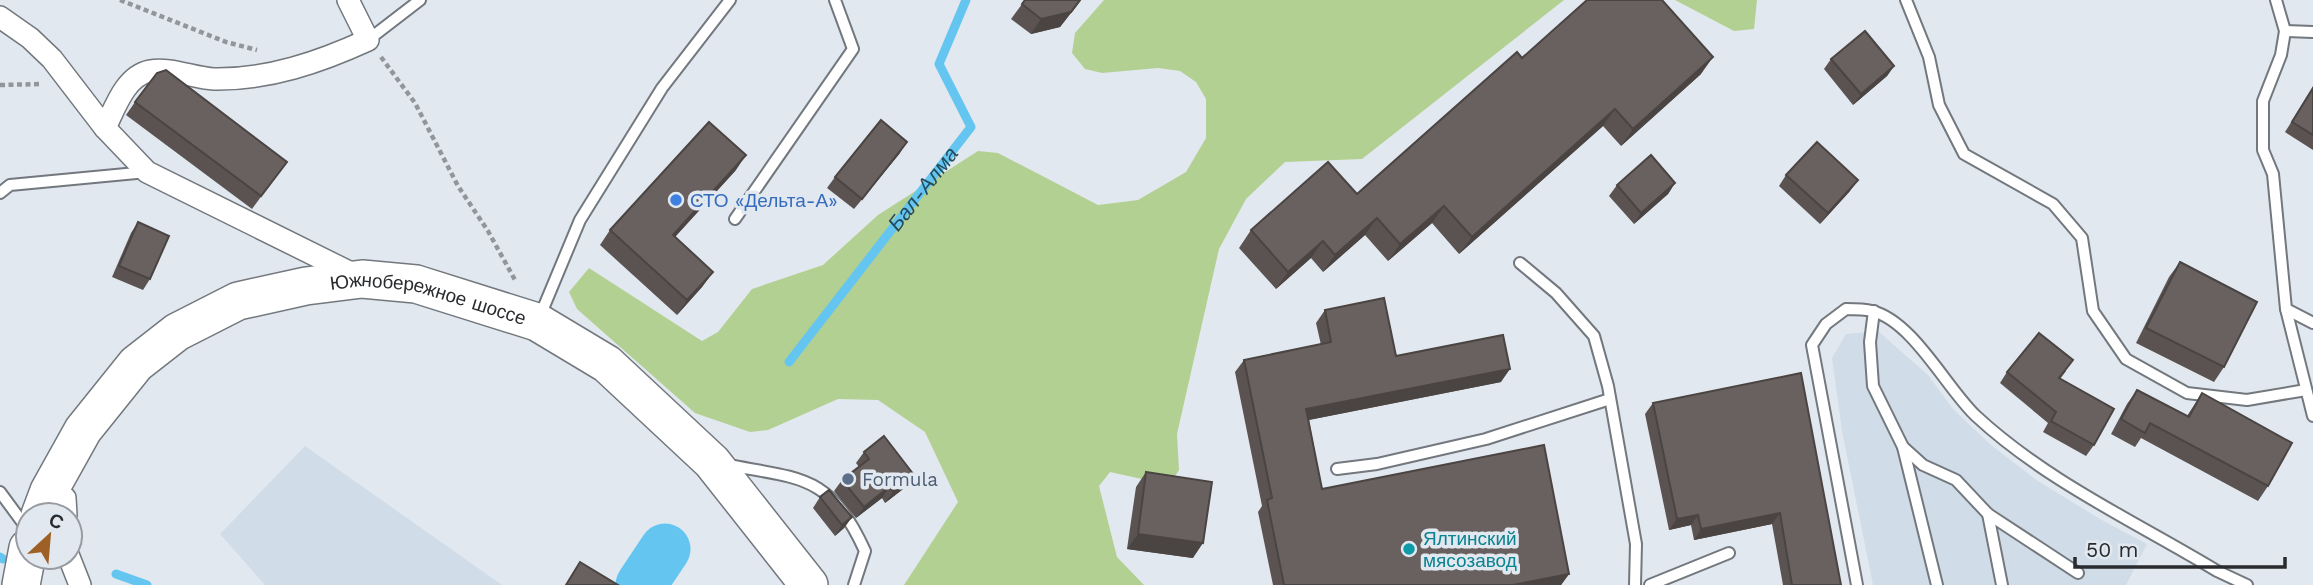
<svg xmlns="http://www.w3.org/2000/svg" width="2313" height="585" font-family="'Work Sans',sans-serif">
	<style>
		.built { fill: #d1dce9 }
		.green { fill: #b3d093 }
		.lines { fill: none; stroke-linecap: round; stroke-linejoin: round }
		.stream { stroke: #64c6f0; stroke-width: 9 }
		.river { stroke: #64c6f0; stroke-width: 51 }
		.service-casing { stroke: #72787d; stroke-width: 14 }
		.minor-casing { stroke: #72787d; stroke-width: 24 }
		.trunk-casing { stroke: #72787d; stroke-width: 40 }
		.path { stroke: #92969b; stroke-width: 4.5; stroke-dasharray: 5 3.5; stroke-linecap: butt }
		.service { stroke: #fff; stroke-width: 10 }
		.minor { stroke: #fff; stroke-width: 21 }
		.trunk { stroke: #fff; stroke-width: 37 }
		.wall { fill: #5a5352 }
		.shaded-wall { fill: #4a4442 }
		.building { fill: #69615f; stroke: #4a4442; stroke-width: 2 }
		.shop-dot { fill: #3f7fe0; stroke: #e2e8ef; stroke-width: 2.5 }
		.service-dot { fill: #5c6f8a; stroke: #e2e8ef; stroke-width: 2.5 }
		.culture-dot { fill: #0f9aa8; stroke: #e2e8ef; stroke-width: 2.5 }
		.labels { text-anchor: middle; stroke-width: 7; stroke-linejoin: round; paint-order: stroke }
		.shop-label { font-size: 19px; fill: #366cbe; stroke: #e2e8ef; text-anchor: start }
		.street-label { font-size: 19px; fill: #292b2e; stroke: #e2e8ef }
		.service-label { font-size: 19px; fill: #4e5e75; stroke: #e2e8ef; text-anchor: start }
		.culture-label { font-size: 19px; fill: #0d838f; stroke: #e2e8ef; text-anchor: start }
		.water-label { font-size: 21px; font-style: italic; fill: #234c5f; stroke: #e2e8ef }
	</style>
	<rect width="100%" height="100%" fill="#e2e8ef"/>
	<g class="built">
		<path d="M1878,331L1928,375L1953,409L1991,445L2038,481L2100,519L2147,544L2126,585H1873L1842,431L1832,358L1846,334Z"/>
		<path d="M305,446L502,585H265L220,534Z"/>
	</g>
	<g class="green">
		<path d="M1104,0H1564L1362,159L1285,162L1246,199L1219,249L1177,434L1179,470L1169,485L1110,472L1099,486L1117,557L1144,585H904L958,502L925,432L878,400L838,399L768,430L750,432L695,413L577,309L569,292L589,268L702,341L718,332L752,289L823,265L878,215L978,151L998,153L1098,205L1138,200L1186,172L1206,138V99L1196,82L1180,71L1158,68L1102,73L1085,69L1072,53L1075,33Z"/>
		<path d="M1675,0H1757L1754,29L1734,31Z"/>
	</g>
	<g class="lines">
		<g class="stream">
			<path id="s1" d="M789,362L971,127L939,64L966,0"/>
			<path d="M0,557L3,559"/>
			<path d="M116,574L147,585"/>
		</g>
		<path class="river" d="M641,585L665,549"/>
		<g class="service-casing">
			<g id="service">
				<path d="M1906,0L1929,57L1939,105L1964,154L2053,204L2082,238L2093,311L2126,359L2187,393L2247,400L2306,390"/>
				<path d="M2276,0L2285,31L2281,55L2263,101V150L2273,174L2286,309L2313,416"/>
				<path d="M2285,31L2313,32"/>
				<path d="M368,40L420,0"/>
				<path d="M0,193L10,185L147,172"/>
				<path d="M735,219L853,49L835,0"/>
				<path d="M1520,263L1556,293L1594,336L1608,386L1636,544L1635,585"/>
				<path d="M2286,309L2313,323"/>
				<path d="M1874,311L1870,342L1873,386L1903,447L1937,585"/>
				<path d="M540,316L580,220L662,88L730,0"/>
				<path d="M1903,447L1923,465L1956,480L1988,514L2002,585"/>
				<path d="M728,465C803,479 830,475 865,551L854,585"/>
				<path d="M1337,469L1377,464L1486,439L1610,399"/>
				<path d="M0,492L28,530"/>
				<path d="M1988,514L2078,573"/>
				<path d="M1650,585L1729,553"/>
				<path d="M1857,585L1812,345L1826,324L1846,309C1854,309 1864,309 1872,311C1913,321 1947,389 1976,416C2046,481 2136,522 2217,571L2247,585"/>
			</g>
		</g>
		<g class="minor-casing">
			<g id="minor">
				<path d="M0,17L30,38L52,59L105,128L147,172L357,276"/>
				<path d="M105,128C115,108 125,76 150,71C170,67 194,78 214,79C268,80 320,62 368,40L348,0"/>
				<path d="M65,498L66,515"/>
				<path d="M69,557L80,585"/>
			</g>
		</g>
		<g class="trunk-casing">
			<g id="trunk">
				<path id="s2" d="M40,515L49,491L83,430L136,364L177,332L238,301L306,286L362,279L416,284L537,322L607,364L712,462L809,585"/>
				<path d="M21,585L28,548"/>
			</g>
		</g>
		<g class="path">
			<path d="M120,0L226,42L257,50"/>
			<path d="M381,57L415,103L458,186L488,231L515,280"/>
			<path d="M0,85L41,84"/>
		</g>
		<use href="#service" class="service"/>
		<use href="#minor" class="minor"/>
		<use href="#trunk" class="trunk"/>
	</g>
	<g class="wall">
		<path d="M1025,0H1081L1060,27L1031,34L1011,19Z"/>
		<path d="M1522,58L1701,74L1621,146L1603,126L1459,254L1432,223L1388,261L1365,235L1323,272L1311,258L1276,289L1239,248L1251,230L1357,194Z"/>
		<path d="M1831,59L1894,66L1887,76L1853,105L1824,69Z"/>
		<path d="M2313,87V150L2285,132Z"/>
		<path d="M135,102L277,175L252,209L126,115Z"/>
		<path d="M900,153L854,209L827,188L835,177Z"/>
		<path d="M736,170L675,237L713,272L702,287L677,315L600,245L610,230Z"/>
		<path d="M1786,175L1850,191L1820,224L1779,186Z"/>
		<path d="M1675,183L1668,194L1634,224L1609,196L1617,185Z"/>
		<path d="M138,222L150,279L143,290L112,277L131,233Z"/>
		<path d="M2180,262L2224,367L2214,382L2136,343L2169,277Z"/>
		<path d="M1325,310L1396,356L1501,382L1309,420L1322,489L1569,574L1561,585H1273L1258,512L1262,506L1235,372L1244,360L1321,345L1316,323Z"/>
		<path d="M2066,371L2060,379L2094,445L2086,456L2043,432L2048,423L2000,383L2007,372Z"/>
		<path d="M1801,373L1841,585H1783L1772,524L1694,540L1691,525L1669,530L1645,414L1653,403Z"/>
		<path d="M2137,390L2187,416L2202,393L2268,486L2258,501L2141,438L2135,447L2111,434L2127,404Z"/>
		<path d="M864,452L914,475L907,486L885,503L882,498L856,518L834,491L842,480L859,467L856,463Z"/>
		<path d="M1146,472L1193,558L1127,549L1136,487Z"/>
		<path d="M820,497L852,517L844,528L835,536L813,508Z"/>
	</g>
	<g class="shaded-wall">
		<path d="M1081,0L1060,27L1031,34L1041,19Z"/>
		<path d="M1713,57L1701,74L1621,146L1633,129Z"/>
		<path d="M1894,66L1887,76L1853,105L1861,94Z"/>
		<path d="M1615,109L1603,126L1459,254L1472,237Z"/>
		<path d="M907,142L900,153L854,209L862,199Z"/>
		<path d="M746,155L736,170L663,250L673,235Z"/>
		<path d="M1858,180L1850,191L1820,224L1828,213Z"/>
		<path d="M1675,183L1668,194L1634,224L1641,213Z"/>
		<path d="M1444,206L1432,223L1388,261L1400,244Z"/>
		<path d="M1377,218L1365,235L1323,272L1335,255Z"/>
		<path d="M1323,241L1311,258L1276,289L1288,272Z"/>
		<path d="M713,272L702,287L677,315L687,300Z"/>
		<path d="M1510,369L1501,382L1298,422L1306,409Z"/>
		<path d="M914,475L907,486L885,503L893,492Z"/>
		<path d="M889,487L882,498L856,518L864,507Z"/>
		<path d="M1780,513L1772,524L1694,540L1701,529Z"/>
		<path d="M1698,515L1691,525L1669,530L1677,519Z"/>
		<path d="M852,517L844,528L835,536L842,525Z"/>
		<path d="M1138,534L1203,543L1193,558L1127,549Z"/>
		<path d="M1569,574L1561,585H1513Z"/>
	</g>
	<g class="building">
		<path d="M1025,0H1080L1071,12L1041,19L1022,4Z"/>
		<path d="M1587,0H1662L1713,57L1633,129L1615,109L1472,237L1444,206L1400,244L1377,218L1335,255L1323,241L1288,272L1251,230L1328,162L1357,194L1517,52L1522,58Z"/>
		<path d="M1865,31L1894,66L1861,94L1831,59Z"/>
		<path d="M166,70L287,162L261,196L135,102L157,73Z"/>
		<path d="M2313,88V135L2292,122Z"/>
		<path d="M881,120L907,142L862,199L835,177Z"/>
		<path d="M709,122L746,155L673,235L713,272L687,300L610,230Z"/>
		<path d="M1817,142L1858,180L1828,213L1786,175Z"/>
		<path d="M1651,155L1675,183L1641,213L1617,185Z"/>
		<path d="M138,222L169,236L150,279L119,266Z"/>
		<path d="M2180,262L2257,302L2224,367L2146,328Z"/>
		<path d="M1384,298L1396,356L1503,335L1510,369L1306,409L1322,489L1544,445L1569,574L1513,585H1284L1267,500L1272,498L1244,360L1331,342L1325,310Z"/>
		<path d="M2039,333L2073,360L2059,378L2114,409L2094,445L2051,421L2056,412L2007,372Z"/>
		<path d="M1801,373L1841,585H1792L1780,513L1701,529L1698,515L1677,519L1653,403Z"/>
		<path d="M2137,390L2189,417L2202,393L2292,443L2268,486L2150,423L2145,433L2121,419Z"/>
		<path d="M884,436L914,475L893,492L889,487L864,507L842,480L869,459L864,452Z"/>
		<path d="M1146,472L1212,482L1203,543L1138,534Z"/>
		<path d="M829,490L852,517L842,525L820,497Z"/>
		<path d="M580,562L618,585H566Z"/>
	</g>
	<circle class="shop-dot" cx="676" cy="200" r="7"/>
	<circle class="service-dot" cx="848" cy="479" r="7"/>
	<circle class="culture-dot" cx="1409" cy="549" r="7"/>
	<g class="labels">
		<g class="shop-label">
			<text x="690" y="207">СТО «Дельта-А»</text>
		</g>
		<g class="street-label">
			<text dy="7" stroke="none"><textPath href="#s2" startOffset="495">Южнобережное шоссе</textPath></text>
		</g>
		<g class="service-label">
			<text x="862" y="486">Formula</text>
		</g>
		<g class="culture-label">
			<text x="1423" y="545">Ялтинский<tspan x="1423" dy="22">мясозавод</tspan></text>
		</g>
		<g class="water-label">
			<text dy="7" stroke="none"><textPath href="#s1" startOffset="219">Бал-Алма</textPath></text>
		</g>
	</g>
	<g transform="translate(49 536) rotate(26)"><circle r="33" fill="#e2e8ef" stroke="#989ca2" stroke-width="2"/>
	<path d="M0-5L12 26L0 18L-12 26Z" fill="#9f6027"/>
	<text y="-10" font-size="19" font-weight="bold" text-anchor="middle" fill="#292b2e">С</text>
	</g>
	<path d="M2075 557v10h210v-10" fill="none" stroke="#292b2e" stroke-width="3.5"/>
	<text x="2086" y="557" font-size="21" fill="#292b2e" stroke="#e2e8ef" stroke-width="5" paint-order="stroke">50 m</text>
</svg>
